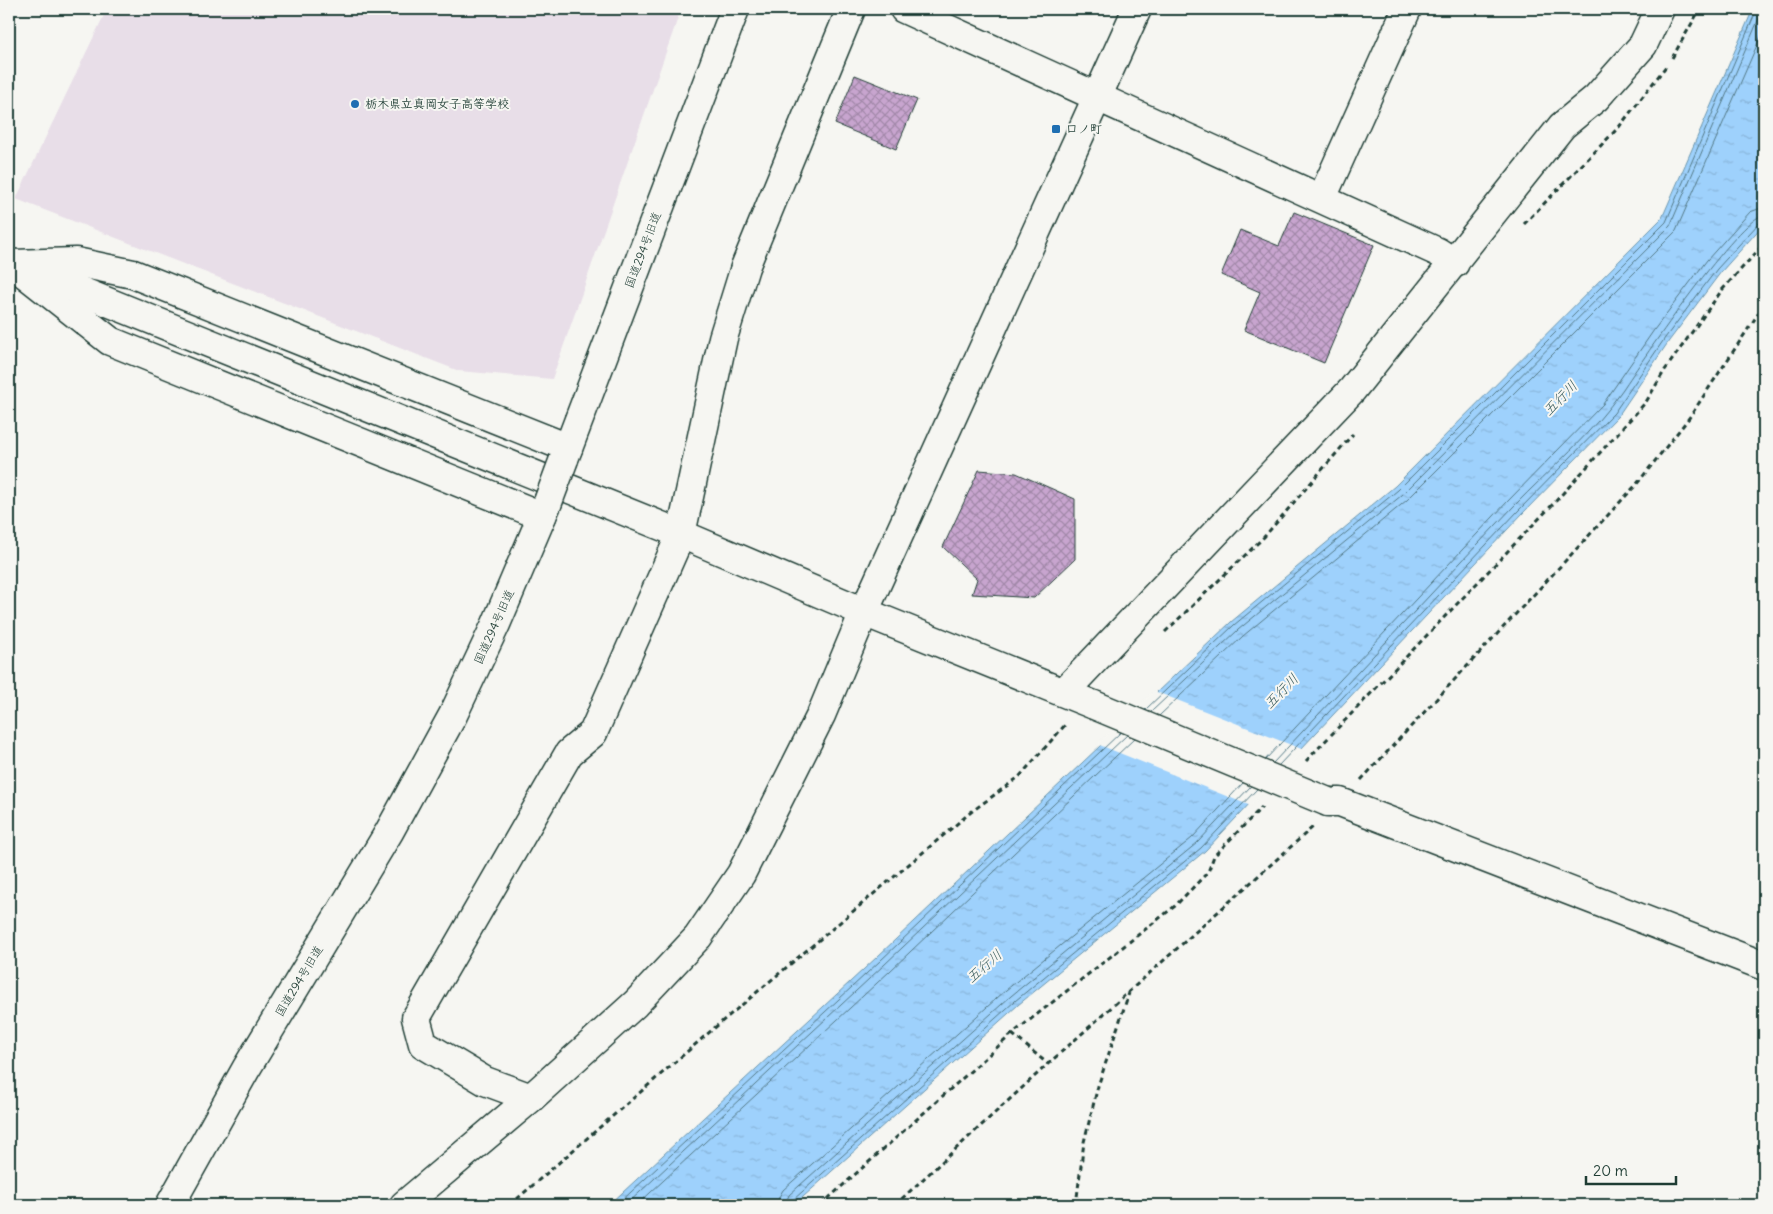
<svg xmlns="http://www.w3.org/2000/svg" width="1773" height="1214" font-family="Delius,'Klee One',sans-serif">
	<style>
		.built { fill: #e8dee8 }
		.water { fill: url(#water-ripples); stroke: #6b96ac }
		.pier { fill: #f6f6f2 }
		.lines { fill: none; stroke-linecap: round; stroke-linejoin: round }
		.shore { stroke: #527884; stroke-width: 1 }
		.building { fill: url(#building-cross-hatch); stroke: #1f3d34 }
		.street-casing { stroke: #1f3d34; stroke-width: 31 }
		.secondary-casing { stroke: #1f3d34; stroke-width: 31 }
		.path { stroke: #1f3d34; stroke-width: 3; stroke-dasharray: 5 4; stroke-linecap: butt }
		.street { stroke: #f6f6f2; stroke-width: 28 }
		.secondary { stroke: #f6f6f2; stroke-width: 28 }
		.secondary-bridge-casing { stroke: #1f3d34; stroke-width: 31; stroke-linecap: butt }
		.secondary-bridge { stroke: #f6f6f2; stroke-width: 28 }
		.poi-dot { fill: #1f6fb2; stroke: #f6f6f2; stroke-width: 2 }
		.labels { text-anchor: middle; stroke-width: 4; stroke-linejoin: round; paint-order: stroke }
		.poi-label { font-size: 12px; font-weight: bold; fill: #1f3d34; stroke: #f6f6f2; text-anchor: start }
		.street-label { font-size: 12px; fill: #1f3d34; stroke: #f6f6f2 }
		.water-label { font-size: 14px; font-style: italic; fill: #385b5c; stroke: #f6f6f2 }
	</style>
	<defs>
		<pattern id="water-ripples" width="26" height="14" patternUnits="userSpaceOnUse" patternTransform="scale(1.25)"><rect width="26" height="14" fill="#9ed1fc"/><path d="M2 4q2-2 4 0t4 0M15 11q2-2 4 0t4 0" fill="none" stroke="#88b4d9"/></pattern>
		<pattern id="building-cross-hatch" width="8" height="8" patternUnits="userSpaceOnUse" patternTransform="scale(1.25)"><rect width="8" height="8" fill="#c8a5cf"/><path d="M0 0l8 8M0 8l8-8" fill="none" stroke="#a288a9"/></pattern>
	</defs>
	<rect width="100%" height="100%" fill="#f6f6f2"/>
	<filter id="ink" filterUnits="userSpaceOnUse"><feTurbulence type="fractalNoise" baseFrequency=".02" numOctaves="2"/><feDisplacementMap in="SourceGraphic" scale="10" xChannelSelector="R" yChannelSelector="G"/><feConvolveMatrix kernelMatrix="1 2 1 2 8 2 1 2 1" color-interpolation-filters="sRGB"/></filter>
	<g filter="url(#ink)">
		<path class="built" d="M107,9H681L552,379L459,371L16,199Z"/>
		<path class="water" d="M1753,9H1764V224L1721,272L1669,341L1618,416L1522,514L1205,851L1018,1005L794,1205H609L877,957L1231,622L1395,486L1662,218Z"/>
		<path class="pier" d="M1154,691L1304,750L1251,806L1097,744Z"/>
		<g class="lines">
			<g class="shore">
				<path d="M1145,710L1234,625L1398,490L1666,222L1757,9"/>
				<path d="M1151,712L1238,630L1402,495L1670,226L1763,9"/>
				<path d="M1159,716L1243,636L1407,500L1676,231L1764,29"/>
				<path d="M1265,760L1508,501L1603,404L1654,330L1707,260L1750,212L1764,207"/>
				<path d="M1273,763C1353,678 1432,592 1513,507C1550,469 1593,433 1623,389C1641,362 1740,216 1764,215"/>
				<path d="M1279,765L1518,511L1614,413L1665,338L1717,269L1759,223L1764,221"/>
				<path d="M617,1205L880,961L1121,732"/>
				<path d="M626,1205L884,965L1127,735"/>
				<path d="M637,1205L890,971L1135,738"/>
				<path d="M778,1205L779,1197L783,1190L1006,990L1192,838L1243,783"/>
				<path d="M785,1205L789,1195L1011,996L1197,843L1251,786"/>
				<path d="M791,1205L793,1200L1015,1001L1201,848L1257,789"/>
			</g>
		</g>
		<g class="building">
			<path d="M855,75L917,100L896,149L835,124Z"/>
			<path d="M1294,212L1374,245L1324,363L1244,330L1260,292L1221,275L1240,230L1279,246Z"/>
			<path d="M979,470L1016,473L1075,499V559L1034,598L972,594L977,579L943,547Z"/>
		</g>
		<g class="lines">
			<g class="street-casing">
				<g id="street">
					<path d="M904,9L1438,252L1455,263"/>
					<path d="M1322,198L1407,9"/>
					<path d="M13,264L76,262L133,274L568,448"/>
					<path d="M20,270L110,341L542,516"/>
					<path d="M1064,692L1352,390L1562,126L1596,98L1643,45L1660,9"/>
					<path d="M531,1098L485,1081L423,1044L416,1018L569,753L593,733L681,534L723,338L745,267L851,9"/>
				</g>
			</g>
			<g class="secondary-casing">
				<g id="secondary">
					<path d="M9,262L681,534L864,612L1094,705"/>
					<path d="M564,459L735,9"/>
					<path d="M1328,802H1340L1764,966"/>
					<path d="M170,1205L246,1069L389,832L453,715L496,624L548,502"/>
					<path d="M404,1205L531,1098L635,1004L698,937L741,874L821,715L864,612L1137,9"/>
				</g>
			</g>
			<g class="path">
				<path d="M1672,58L1700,9"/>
				<path d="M1524,224L1619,127L1667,65"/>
				<path d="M1165,632L1264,537L1353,434"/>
				<path d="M1306,761L1555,502L1646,402L1665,370L1722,290L1764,244"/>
				<path d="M1361,780L1636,485L1689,418L1764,305"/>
				<path d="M1012,1034L1048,1064"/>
				<path d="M510,1205L712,1030L971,812L1019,777L1065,725"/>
				<path d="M821,1205L1012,1034L1175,906L1208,872L1214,856L1262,807"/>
				<path d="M895,1205L1048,1064L1314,826"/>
				<path d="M1076,1205L1084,1142L1098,1086L1129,993"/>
			</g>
			<use href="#street" class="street"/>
			<use href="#secondary" class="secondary"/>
			<g class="secondary-bridge-casing">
				<g id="secondary-bridge">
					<path d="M548,502L564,459"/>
					<path d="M1094,705L1328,802"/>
				</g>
			</g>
			<use href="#secondary-bridge" class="secondary-bridge"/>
		</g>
	</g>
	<g class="poi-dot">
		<circle cx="355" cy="104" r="5"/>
		<rect x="1051" y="124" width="10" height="10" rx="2.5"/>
	</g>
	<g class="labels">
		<g class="poi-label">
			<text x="365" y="108">栃木県立真岡女子高等学校</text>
			<text x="1066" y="133">口ノ町</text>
		</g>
		<g class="street-label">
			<text transform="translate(643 250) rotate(-69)" y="4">国道294号旧道</text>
			<text transform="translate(494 627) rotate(-66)" y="4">国道294号旧道</text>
			<text transform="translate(299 981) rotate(-59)" y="4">国道294号旧道</text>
		</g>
		<g class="water-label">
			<text transform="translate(1560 398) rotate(-46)" y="5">五行川</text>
			<text transform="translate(1281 691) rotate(-46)" y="5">五行川</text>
			<text transform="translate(984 966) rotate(-41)" y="5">五行川</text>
		</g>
	</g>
	<rect width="1773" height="1214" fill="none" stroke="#f6f6f2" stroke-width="30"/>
	<rect x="15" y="15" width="1743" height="1184" fill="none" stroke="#1f3d34" stroke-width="2" filter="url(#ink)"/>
	<path d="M1586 1176v8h90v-8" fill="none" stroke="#1f3d34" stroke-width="2.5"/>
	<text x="1593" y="1176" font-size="15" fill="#1f3d34" stroke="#f6f6f2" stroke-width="4" paint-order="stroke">20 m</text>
</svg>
